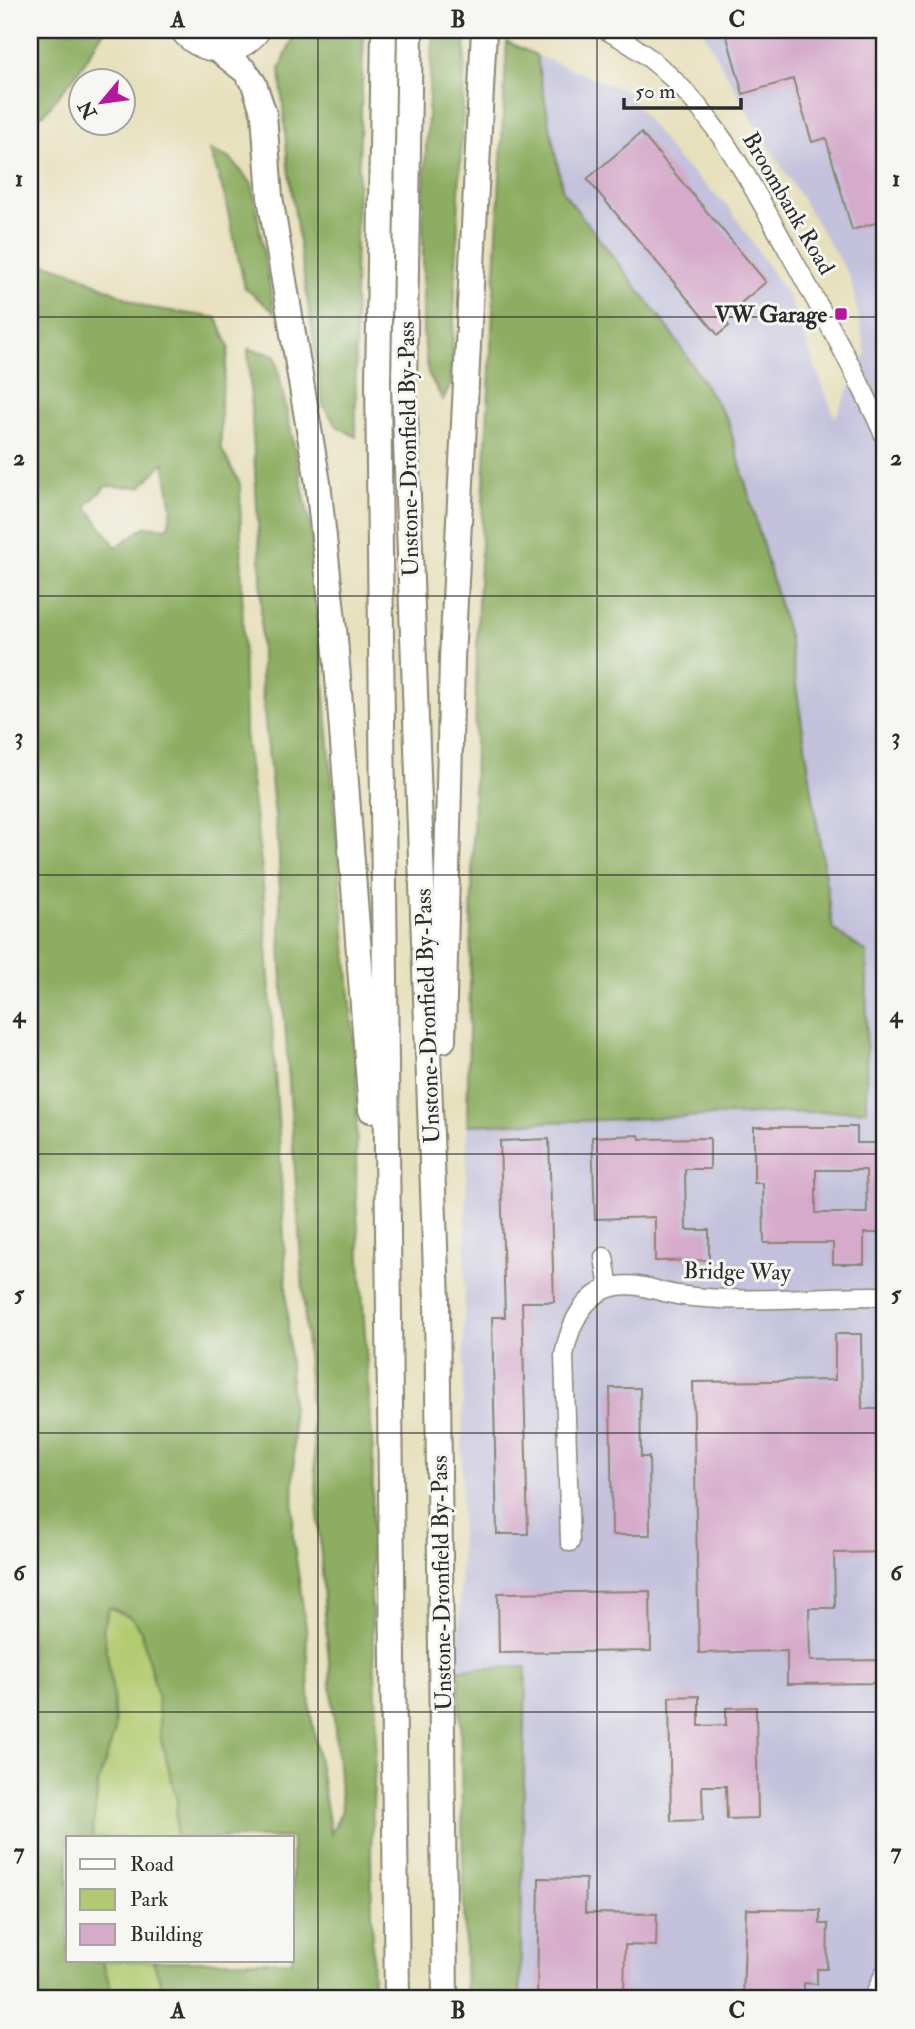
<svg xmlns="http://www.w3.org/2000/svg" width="915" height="2029" font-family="'IM FELL Double Pica',serif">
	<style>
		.industrial { fill: #c3c1db }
		.green { fill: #b2ca6f; stroke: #6e7a4d; stroke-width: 2 }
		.forest { fill: #8dae62; stroke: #5c6c46; stroke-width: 2; fill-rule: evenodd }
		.building { fill: #d6aaca; fill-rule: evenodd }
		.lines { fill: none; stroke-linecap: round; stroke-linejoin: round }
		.minor-casing { stroke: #898674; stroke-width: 21 }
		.major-casing { stroke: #898674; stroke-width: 24 }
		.highway-casing { stroke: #898674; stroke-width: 28 }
		.minor { stroke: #fff; stroke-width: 18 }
		.major { stroke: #fff; stroke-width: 21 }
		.highway { stroke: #fff; stroke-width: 24 }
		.grid { fill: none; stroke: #2b2b2b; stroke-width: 2; stroke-opacity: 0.55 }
		.poi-dot { fill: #b5179e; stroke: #f6f6f2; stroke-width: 2.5 }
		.labels { text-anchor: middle; stroke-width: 6; stroke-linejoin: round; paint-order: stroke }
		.street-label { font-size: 23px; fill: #2b2b2b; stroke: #f6f6f2 }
		.poi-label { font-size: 23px; font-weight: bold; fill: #2b2b2b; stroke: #f6f6f2; text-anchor: end }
		.neatline { fill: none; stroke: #2b2b2b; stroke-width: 2.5 }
		.grid-label { font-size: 23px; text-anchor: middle; font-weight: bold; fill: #2b2b2b }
	</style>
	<rect width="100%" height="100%" fill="#f6f6f2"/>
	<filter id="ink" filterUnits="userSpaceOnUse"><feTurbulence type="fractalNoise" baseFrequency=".0143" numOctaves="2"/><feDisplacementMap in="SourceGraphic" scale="14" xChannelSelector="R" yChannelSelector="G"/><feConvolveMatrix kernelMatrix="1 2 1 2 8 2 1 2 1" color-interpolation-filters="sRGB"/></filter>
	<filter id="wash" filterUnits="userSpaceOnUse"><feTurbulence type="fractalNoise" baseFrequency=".00686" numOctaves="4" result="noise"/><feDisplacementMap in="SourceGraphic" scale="28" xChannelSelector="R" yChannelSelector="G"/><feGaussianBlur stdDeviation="1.57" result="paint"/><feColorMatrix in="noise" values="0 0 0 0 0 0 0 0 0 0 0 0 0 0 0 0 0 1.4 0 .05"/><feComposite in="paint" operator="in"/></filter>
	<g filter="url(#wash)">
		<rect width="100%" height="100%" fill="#e7e0bc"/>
		<path class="industrial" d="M702,30H885V1999H520L526,1667L459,1669L467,1125L866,1109L833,929L789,639L728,421L669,329L563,192L536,55L626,91L676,158L728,206L788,296L835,418L866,354L850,277L751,117Z"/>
		<g class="green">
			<path d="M189,30H251L246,35L216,44Z"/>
			<path d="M109,1607L132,1618L141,1631L157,1693L161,1739L177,1800L176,1838H92L98,1784L115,1730L113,1694L103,1628Z"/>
			<path d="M102,1961H153L163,1988L173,1999H114Z"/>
		</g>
		<g class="forest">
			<path d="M30,30H109L103,32L81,68L44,114L30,119Z"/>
			<path d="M296,30H364L355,267L356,437L337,426L323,405L288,167L280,69Z"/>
			<path d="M433,30H466L451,383L443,400L428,373L423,331V201Z"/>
			<path d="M507,42L536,55L563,192L669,329L728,421L789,639L833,929L867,953L866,1110L467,1125L478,601Z"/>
			<path d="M210,150L231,159L252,184L274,312L245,288L224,194Z"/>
			<path d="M30,259L77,274L145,307L217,318L229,347L221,397V448L240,484L245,733L262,870L279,1133L294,1452L293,1538L306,1628L310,1708L331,1834L342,1810L325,1616L281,964L279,854L261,684V575L248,349L275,355L311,529L357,1077L356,1198L373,1454L371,1597L377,1714L371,1851L373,1999H173L163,1988L153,1961H292V1838H176L177,1800L161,1739L157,1693L141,1631L132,1618L109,1607L103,1628L113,1694L115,1730L98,1784L92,1838H68V1961H102L114,1999H30ZM164,462L172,508L168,528L146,526L116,547L86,506L106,486L141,487Z"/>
			<path d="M526,1667L520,1999H466L459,1669Z"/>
		</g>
		<g id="blocks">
			<g class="building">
				<path d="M725,30H885V220L852,230L826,138L812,142L793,79L743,94Z"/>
				<path d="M641,133L766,282L723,318L729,326L718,335L587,179Z"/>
				<path d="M754,1127H857V1143H885V1233H864V1264H833V1243H764L763,1183H754ZM816,1170H866L867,1213H816Z"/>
				<path d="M639,1135L640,1139L710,1138V1169H685L686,1230H709V1260L655,1261V1217L595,1219L592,1137Z"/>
				<path d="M549,1139L554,1302H522L528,1534H497L492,1317H505L500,1141Z"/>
				<path d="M835,1334H861L862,1409H885V1552L834,1553L835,1608H809L810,1661L885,1660V1683L787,1684V1651L699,1653L693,1382L835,1380Z"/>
				<path d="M610,1388H640L641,1457H649L650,1535H612Z"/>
				<path d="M650,1591L651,1651L499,1653L498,1593Z"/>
				<path d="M699,1696V1726L726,1725V1708L756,1707L758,1818L727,1819L726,1786H702L703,1820L671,1821L669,1697Z"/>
				<path d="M539,1878L586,1879L585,1913L657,1914L656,1946L625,1945L624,1999H537Z"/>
				<path d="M746,1909L820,1910V1924H828L827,1969H817V1984L804,1983V1999H743Z"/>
			</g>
		</g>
	</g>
	<g filter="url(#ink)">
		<use href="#blocks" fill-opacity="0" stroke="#898674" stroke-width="2"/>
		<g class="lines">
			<g class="minor-casing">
				<g id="minor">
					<path d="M606,30C698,78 741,166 789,252C823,313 857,374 885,437"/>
					<path d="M604,1257L609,1288"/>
					<path d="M570,1542L564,1356C569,1328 580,1298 609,1288C633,1280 654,1291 677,1295C745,1305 817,1295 885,1296"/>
					<path d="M873,1999L885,1972"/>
				</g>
			</g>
			<g class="major-casing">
				<path id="major" d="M180,30C200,57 240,59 260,30"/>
			</g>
			<g class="highway-casing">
				<g id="highway">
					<path d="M384,30L378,381L397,1999"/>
					<path d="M410,30L404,386L437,1301L445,1999"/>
					<path d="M221,52L245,71L254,84L264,114L270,197L318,483L335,639L371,1110"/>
					<path d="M443,1040L452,659L484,30"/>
				</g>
			</g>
			<use href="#minor" class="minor"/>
			<use href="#major" class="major"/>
			<use href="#highway" class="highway"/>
		</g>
	</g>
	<path class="grid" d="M318,30V1999M597,30V1999M30,317H885M30,596H885M30,875H885M30,1154H885M30,1433H885M30,1712H885"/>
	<rect class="poi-dot" x="834" y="307" width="14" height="14" rx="3.5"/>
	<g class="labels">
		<g class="street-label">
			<text transform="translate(789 203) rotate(60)" y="8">Broombank Road</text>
			<text transform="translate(408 449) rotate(-91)" y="8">Unstone-Dronfield By-Pass</text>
			<text transform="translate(427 1016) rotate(-92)" y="8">Unstone-Dronfield By-Pass</text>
			<text transform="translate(737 1271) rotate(1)" y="8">Bridge Way</text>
			<text transform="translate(441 1583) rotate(-91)" y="8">Unstone-Dronfield By-Pass</text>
		</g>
		<g class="poi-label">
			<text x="827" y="322">VW Garage</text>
		</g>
	</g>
	<rect width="915" height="2029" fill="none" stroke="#f6f6f2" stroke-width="77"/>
	<rect x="66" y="1836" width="228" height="126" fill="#f6f6f2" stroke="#a5a5a2" stroke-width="2"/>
	<rect x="80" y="1859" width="35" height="10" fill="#ffffff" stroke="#a5a5a2" stroke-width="2"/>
	<text x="130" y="1871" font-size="21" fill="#2b2b2b">Road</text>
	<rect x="80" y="1889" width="35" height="21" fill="#b2ca6f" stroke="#a5a5a2" stroke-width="2"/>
	<text x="130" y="1906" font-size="21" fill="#2b2b2b">Park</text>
	<rect x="80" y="1924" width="35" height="21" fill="#d6aaca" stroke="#a5a5a2" stroke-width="2"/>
	<text x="130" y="1941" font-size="21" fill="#2b2b2b">Building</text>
	<g transform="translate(102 102) rotate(241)"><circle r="33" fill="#f6f6f2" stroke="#a5a5a2" stroke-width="2"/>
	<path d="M0-5L12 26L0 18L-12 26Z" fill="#b5179e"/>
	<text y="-10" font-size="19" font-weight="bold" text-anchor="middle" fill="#2b2b2b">N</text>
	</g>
	<path d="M624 98v10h117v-10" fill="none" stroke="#2b2b2b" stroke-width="3.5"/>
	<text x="635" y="98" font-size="21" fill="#2b2b2b" stroke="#f6f6f2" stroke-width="5" paint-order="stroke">50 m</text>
	<rect x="38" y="38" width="838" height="1952" class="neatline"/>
	<g class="grid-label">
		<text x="178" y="27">A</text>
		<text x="458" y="27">B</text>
		<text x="737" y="27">C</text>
		<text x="19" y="186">1</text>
		<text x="896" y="186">1</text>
		<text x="19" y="465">2</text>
		<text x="896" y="465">2</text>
		<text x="19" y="744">3</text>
		<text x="896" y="744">3</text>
		<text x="19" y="1022">4</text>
		<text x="896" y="1022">4</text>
		<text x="19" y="1301">5</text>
		<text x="896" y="1301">5</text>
		<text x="19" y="1580">6</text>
		<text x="896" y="1580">6</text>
		<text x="19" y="1859">7</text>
		<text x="896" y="1859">7</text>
		<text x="178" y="2018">A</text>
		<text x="458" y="2018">B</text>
		<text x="737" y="2018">C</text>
	</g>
</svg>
